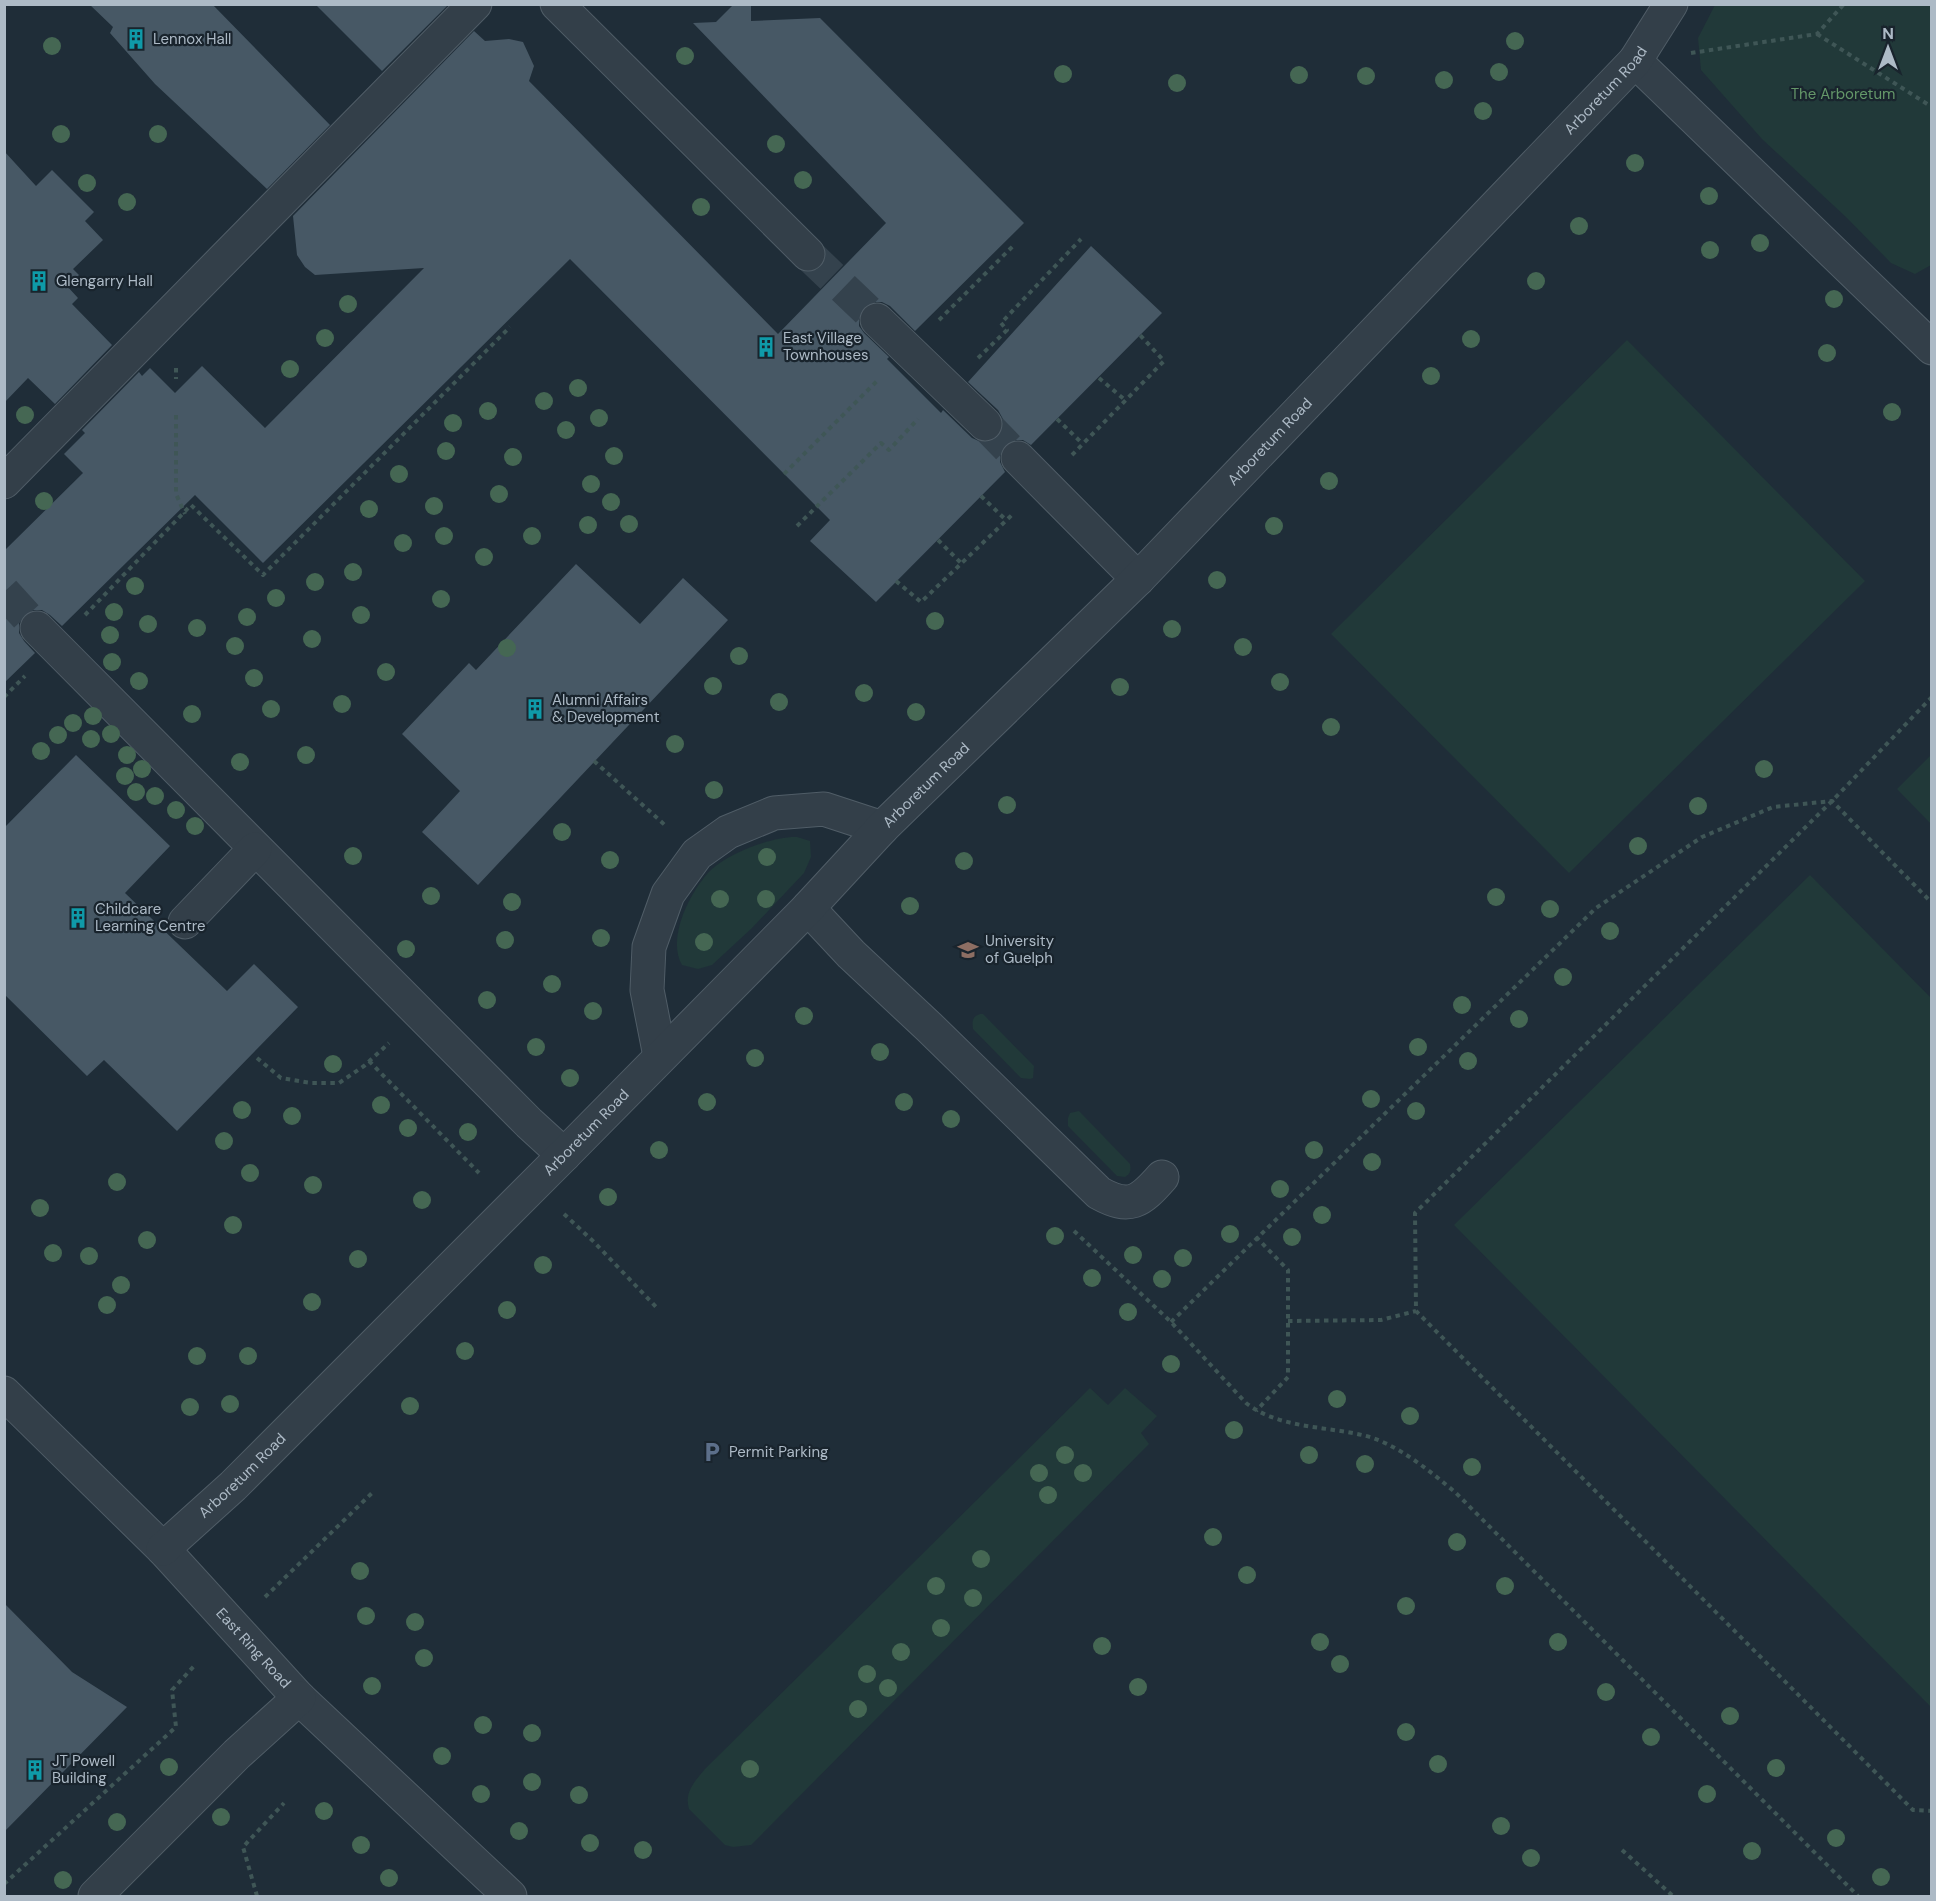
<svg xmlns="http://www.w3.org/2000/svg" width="1936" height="1901" font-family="'DM Sans',sans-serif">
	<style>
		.green { fill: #213939 }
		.building { fill: #475865 }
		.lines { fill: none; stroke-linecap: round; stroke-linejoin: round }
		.minor-tunnel { stroke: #34424d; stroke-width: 33; stroke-dasharray: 33 16; stroke-linecap: butt }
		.minor-casing { stroke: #505d67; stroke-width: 35 }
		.path { stroke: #3f5656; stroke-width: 4; stroke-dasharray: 4.5 4.5; stroke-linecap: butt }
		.minor { stroke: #333f49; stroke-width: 33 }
		.tree { fill: #456753 }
		.labels { text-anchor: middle; stroke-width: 4.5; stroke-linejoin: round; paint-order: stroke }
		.poi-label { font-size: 15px; fill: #adbac6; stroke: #19242d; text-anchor: start }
		.street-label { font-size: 15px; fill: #adbac6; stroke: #19242d }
		.park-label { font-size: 15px; fill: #649769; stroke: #19242d }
	</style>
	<rect width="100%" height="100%" fill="#1f2d38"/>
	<g class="green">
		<path d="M1715,5H1931V265L1915,274L1891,263L1847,218L1762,139L1701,70L1698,38Z"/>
		<path d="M1627,340L1865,581L1569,873L1331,634Z"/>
		<path d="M1931,755V824L1897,789Z"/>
		<path d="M797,837L810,841L811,857L804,873L752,928L712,965L698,969L682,965C666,938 691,889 712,869C730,853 773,836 797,837Z"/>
		<path d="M1810,875L1931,998V1707L1454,1225Z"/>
		<path d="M980,1014H983L1034,1066L1033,1078L1030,1079L1021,1078L973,1029C972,1021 972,1017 980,1014Z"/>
		<path d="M1079,1111L1130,1164C1131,1170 1131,1173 1125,1177L1117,1176L1068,1126V1118L1070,1113Z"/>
		<path d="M1090,1388L1108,1405L1125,1388L1157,1416L1141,1433L1149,1444L751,1845L733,1847L725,1845L689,1809C684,1792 695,1781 705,1769Z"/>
	</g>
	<g class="building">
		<path d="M89,4H212L330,125L267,189L155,84L110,33L113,27Z"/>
		<path d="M315,4H445L447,6L382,71Z"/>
		<path d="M734,4H751V21L820,18L1024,223L915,331L890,306L882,302H872L864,307L859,316V326L864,333L889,357L887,359L941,413L943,410L972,438L981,442H991L999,437L1003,429V419L998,410L968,382L1091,246L1162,313L1031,445L1023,440H1014L1004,445L1000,454V462L1005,472L876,602L810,541L830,520L570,259L263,563L195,495L62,626L50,615L42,610H33L24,614L19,623V633L24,641L35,653L4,683V551L83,473L64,454L85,433L82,430L139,372L142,376L150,368L175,393L202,366L265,428L424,268L315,275L305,267L297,255L293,216L474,31L485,41L509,39L523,42L534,66L529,81L778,334L886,223L693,23L716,22Z"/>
		<path d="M4,151L36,186L52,170L94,212L85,221L103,240L73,269L79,275L67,286L78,298L72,304L112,345L55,404L28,378L4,403Z"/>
		<path d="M576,564L640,624L683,578L728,620L478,885L422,832L460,791L402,734L469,663L476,670Z"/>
		<path d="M76,755L170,846L125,893L227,991L254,964L298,1007L177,1131L104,1060L87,1076L4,994V828Z"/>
		<path d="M4,1603L72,1672L127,1707L4,1832Z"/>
	</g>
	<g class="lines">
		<g class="minor-tunnel">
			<path d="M808,254L877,320"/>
			<path d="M985,424L1018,458"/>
			<path d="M4,592L37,628"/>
		</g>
		<g class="minor-casing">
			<g id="minor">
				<path d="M557,4L808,254"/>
				<path d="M1635,61L1932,348"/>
				<path d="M877,320L985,424"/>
				<path d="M1018,458L1138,579"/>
				<path d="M4,482L475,4"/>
				<path d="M37,628L529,1123L564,1155"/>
				<path d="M808,908L851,954L929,1027L1099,1193C1130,1210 1140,1202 1162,1177"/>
				<path d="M185,922L255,849"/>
				<path d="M660,1056L647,990L649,947L668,894L697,854L728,832L774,813L824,809L882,828"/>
				<path id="s1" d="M4,1393L163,1549L299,1698L510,1896"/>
				<path id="s2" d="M163,1549L233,1486L564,1155L808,908L882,828L1138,579L1635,61L1671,4"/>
				<path d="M95,1896L237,1754L299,1698"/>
			</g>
		</g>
		<g class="path">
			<path d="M1817,34L1932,107"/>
			<path d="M1691,53L1817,34L1844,4"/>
			<path d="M939,320L1015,244"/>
			<path d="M978,358L1007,330L1001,323L1081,239"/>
			<path d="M176,368V379"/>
			<path d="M1099,378L1125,400"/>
			<path d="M176,415V494L185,514"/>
			<path d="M1057,419L1083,444"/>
			<path d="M1072,455L1164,361L1140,335"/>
			<path d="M784,474L878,380"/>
			<path d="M981,496L1006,520"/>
			<path d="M797,526L881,443L889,450L918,419"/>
			<path d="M938,540L961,563"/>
			<path d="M896,581L921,602L1014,513"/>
			<path d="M85,615L191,505L263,575L510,327"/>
			<path d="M4,697L25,676"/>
			<path d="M1932,697L1832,801L1415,1213L1416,1311L1913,1810L1932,1811"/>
			<path d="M594,761L667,827"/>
			<path d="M257,1058L281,1078L311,1083H339L364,1066L389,1043"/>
			<path d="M369,1061L479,1173"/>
			<path d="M564,1214L594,1242L656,1307"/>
			<path d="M1074,1231L1171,1322L1246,1403C1278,1428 1323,1426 1362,1435C1395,1442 1430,1471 1456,1493L1858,1896"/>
			<path d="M1256,1237L1288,1270V1377L1256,1411"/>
			<path d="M1288,1321L1381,1320L1416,1311"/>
			<path d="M1171,1322L1596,908L1702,837L1773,807L1832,801L1932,903"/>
			<path d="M265,1597L372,1493"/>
			<path d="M1622,1850L1673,1896"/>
			<path d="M4,1884L176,1727L172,1690L195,1665"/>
			<path d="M257,1896L243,1847L284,1803"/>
		</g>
		<use href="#minor" class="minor"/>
	</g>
	<g class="tree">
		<circle cx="1515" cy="41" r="9"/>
		<circle cx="52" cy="46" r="9"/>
		<circle cx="685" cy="56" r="9"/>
		<circle cx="1499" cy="72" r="9"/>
		<circle cx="1063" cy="74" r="9"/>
		<circle cx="1299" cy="75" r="9"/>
		<circle cx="1366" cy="76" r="9"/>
		<circle cx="1444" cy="80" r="9"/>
		<circle cx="1177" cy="83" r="9"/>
		<circle cx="1483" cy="111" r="9"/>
		<circle cx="61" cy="134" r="9"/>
		<circle cx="158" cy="134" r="9"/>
		<circle cx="776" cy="144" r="9"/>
		<circle cx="1635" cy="163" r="9"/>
		<circle cx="803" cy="180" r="9"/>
		<circle cx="87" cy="183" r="9"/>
		<circle cx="1709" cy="196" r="9"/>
		<circle cx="127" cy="202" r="9"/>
		<circle cx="701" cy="207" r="9"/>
		<circle cx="1579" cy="226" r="9"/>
		<circle cx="1760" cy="243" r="9"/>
		<circle cx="1710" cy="250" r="9"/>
		<circle cx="1536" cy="281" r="9"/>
		<circle cx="1834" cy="299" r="9"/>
		<circle cx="348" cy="304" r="9"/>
		<circle cx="325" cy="338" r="9"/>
		<circle cx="1471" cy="339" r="9"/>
		<circle cx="1827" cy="353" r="9"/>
		<circle cx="290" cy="369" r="9"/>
		<circle cx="1431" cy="376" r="9"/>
		<circle cx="578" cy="388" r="9"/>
		<circle cx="544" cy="401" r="9"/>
		<circle cx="488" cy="411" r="9"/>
		<circle cx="1892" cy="412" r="9"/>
		<circle cx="25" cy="415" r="9"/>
		<circle cx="599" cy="418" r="9"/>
		<circle cx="453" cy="423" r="9"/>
		<circle cx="566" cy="430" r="9"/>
		<circle cx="446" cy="451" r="9"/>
		<circle cx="614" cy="456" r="9"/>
		<circle cx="513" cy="457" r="9"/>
		<circle cx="399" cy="474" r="9"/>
		<circle cx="1329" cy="481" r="9"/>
		<circle cx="591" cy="484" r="9"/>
		<circle cx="499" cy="494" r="9"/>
		<circle cx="44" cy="501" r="9"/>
		<circle cx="611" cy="502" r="9"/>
		<circle cx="434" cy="506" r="9"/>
		<circle cx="369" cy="509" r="9"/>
		<circle cx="629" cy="524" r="9"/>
		<circle cx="588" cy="525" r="9"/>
		<circle cx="1274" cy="526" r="9"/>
		<circle cx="444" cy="536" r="9"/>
		<circle cx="532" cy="536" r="9"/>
		<circle cx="403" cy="543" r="9"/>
		<circle cx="484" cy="557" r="9"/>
		<circle cx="353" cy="572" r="9"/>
		<circle cx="1217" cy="580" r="9"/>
		<circle cx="315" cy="582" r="9"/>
		<circle cx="135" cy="586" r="9"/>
		<circle cx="276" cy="598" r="9"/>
		<circle cx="441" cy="599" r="9"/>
		<circle cx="114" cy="612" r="9"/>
		<circle cx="361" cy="615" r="9"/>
		<circle cx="247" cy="617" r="9"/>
		<circle cx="935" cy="621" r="9"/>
		<circle cx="148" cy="624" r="9"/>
		<circle cx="197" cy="628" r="9"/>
		<circle cx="1172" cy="629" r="9"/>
		<circle cx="110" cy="635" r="9"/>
		<circle cx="312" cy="639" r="9"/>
		<circle cx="235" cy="646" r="9"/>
		<circle cx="1243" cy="647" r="9"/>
		<circle cx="507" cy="648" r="9"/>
		<circle cx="739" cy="656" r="9"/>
		<circle cx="112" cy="662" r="9"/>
		<circle cx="386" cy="672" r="9"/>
		<circle cx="254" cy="678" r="9"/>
		<circle cx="139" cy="681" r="9"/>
		<circle cx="1280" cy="682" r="9"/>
		<circle cx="713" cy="686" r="9"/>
		<circle cx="1120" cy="687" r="9"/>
		<circle cx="864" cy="693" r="9"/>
		<circle cx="779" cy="702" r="9"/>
		<circle cx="342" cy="704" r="9"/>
		<circle cx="271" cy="709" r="9"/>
		<circle cx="916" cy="712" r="9"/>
		<circle cx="192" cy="714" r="9"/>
		<circle cx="93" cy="716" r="9"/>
		<circle cx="73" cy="723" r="9"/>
		<circle cx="1331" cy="727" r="9"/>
		<circle cx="111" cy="734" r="9"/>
		<circle cx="58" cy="735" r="9"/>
		<circle cx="91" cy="739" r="9"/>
		<circle cx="675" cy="744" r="9"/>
		<circle cx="41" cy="751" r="9"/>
		<circle cx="127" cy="755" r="9"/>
		<circle cx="306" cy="755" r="9"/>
		<circle cx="240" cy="762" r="9"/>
		<circle cx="142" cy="769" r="9"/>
		<circle cx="1764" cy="769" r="9"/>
		<circle cx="125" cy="776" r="9"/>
		<circle cx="714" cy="790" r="9"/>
		<circle cx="136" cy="792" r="9"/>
		<circle cx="155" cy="796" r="9"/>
		<circle cx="1007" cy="805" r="9"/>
		<circle cx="1698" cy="806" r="9"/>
		<circle cx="176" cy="810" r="9"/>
		<circle cx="195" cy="826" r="9"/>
		<circle cx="562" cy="832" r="9"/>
		<circle cx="1638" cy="846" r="9"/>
		<circle cx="353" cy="856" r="9"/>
		<circle cx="767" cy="857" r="9"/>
		<circle cx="610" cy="860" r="9"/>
		<circle cx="964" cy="861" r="9"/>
		<circle cx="431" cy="896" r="9"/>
		<circle cx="1496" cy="897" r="9"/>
		<circle cx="720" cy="899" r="9"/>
		<circle cx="766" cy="899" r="9"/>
		<circle cx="512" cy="902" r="9"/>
		<circle cx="910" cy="906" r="9"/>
		<circle cx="1550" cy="909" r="9"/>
		<circle cx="1610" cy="931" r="9"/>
		<circle cx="601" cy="938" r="9"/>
		<circle cx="505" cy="940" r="9"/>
		<circle cx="704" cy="942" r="9"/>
		<circle cx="406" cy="949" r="9"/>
		<circle cx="1563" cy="977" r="9"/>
		<circle cx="552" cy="984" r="9"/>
		<circle cx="487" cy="1000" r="9"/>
		<circle cx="1462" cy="1005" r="9"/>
		<circle cx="593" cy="1011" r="9"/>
		<circle cx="804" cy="1016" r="9"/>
		<circle cx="1519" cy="1019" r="9"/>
		<circle cx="536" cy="1047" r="9"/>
		<circle cx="1418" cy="1047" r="9"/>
		<circle cx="880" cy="1052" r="9"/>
		<circle cx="755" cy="1058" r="9"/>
		<circle cx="1468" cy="1061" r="9"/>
		<circle cx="333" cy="1064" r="9"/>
		<circle cx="570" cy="1078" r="9"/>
		<circle cx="1371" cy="1099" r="9"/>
		<circle cx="707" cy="1102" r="9"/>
		<circle cx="904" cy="1102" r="9"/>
		<circle cx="381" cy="1105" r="9"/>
		<circle cx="242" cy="1110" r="9"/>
		<circle cx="1416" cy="1111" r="9"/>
		<circle cx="292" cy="1116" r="9"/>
		<circle cx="951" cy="1119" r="9"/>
		<circle cx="408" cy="1128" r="9"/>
		<circle cx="468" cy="1132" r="9"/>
		<circle cx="224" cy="1141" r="9"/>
		<circle cx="659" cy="1150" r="9"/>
		<circle cx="1314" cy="1150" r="9"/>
		<circle cx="1372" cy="1162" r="9"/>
		<circle cx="250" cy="1173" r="9"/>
		<circle cx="117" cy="1182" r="9"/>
		<circle cx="313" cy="1185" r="9"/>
		<circle cx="1280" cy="1189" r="9"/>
		<circle cx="608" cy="1197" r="9"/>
		<circle cx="422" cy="1200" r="9"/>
		<circle cx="40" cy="1208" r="9"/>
		<circle cx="1322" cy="1215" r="9"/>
		<circle cx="233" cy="1225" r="9"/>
		<circle cx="1230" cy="1234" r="9"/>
		<circle cx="1055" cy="1236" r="9"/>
		<circle cx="1292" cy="1237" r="9"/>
		<circle cx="147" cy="1240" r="9"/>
		<circle cx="53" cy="1253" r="9"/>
		<circle cx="1133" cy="1255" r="9"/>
		<circle cx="89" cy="1256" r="9"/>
		<circle cx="1183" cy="1258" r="9"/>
		<circle cx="358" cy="1259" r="9"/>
		<circle cx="543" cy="1265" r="9"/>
		<circle cx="1092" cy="1278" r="9"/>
		<circle cx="1162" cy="1279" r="9"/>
		<circle cx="121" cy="1285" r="9"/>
		<circle cx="312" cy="1302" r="9"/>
		<circle cx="107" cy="1305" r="9"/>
		<circle cx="507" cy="1310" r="9"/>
		<circle cx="1128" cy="1312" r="9"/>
		<circle cx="465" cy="1351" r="9"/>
		<circle cx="197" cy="1356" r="9"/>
		<circle cx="248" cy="1356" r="9"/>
		<circle cx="1171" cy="1364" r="9"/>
		<circle cx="1337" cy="1399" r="9"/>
		<circle cx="230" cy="1404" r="9"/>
		<circle cx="410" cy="1406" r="9"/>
		<circle cx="190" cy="1407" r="9"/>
		<circle cx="1410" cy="1416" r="9"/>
		<circle cx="1234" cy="1430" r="9"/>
		<circle cx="1065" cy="1455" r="9"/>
		<circle cx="1309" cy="1455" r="9"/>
		<circle cx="1365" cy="1464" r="9"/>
		<circle cx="1472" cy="1467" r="9"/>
		<circle cx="1039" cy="1473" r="9"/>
		<circle cx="1083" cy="1473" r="9"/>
		<circle cx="1048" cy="1495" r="9"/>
		<circle cx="1213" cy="1537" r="9"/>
		<circle cx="1457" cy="1542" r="9"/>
		<circle cx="981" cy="1559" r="9"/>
		<circle cx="360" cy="1571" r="9"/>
		<circle cx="1247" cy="1575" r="9"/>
		<circle cx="936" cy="1586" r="9"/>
		<circle cx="1505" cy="1586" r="9"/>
		<circle cx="973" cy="1598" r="9"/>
		<circle cx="1406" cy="1606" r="9"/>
		<circle cx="366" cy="1616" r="9"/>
		<circle cx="415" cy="1622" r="9"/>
		<circle cx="941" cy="1628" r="9"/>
		<circle cx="1320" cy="1642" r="9"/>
		<circle cx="1558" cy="1642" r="9"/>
		<circle cx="1102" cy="1646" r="9"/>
		<circle cx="901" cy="1652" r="9"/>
		<circle cx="424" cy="1658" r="9"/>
		<circle cx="1340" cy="1664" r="9"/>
		<circle cx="867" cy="1674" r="9"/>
		<circle cx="372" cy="1686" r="9"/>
		<circle cx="1138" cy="1687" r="9"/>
		<circle cx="888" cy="1688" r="9"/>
		<circle cx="1606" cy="1692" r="9"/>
		<circle cx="858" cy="1709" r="9"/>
		<circle cx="1730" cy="1716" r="9"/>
		<circle cx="483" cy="1725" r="9"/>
		<circle cx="1406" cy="1732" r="9"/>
		<circle cx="532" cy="1733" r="9"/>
		<circle cx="1651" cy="1737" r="9"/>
		<circle cx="442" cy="1756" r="9"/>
		<circle cx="1438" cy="1764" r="9"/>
		<circle cx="169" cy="1767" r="9"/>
		<circle cx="1776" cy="1768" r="9"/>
		<circle cx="750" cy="1769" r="9"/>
		<circle cx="532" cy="1782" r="9"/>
		<circle cx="481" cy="1794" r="9"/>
		<circle cx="1707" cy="1794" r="9"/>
		<circle cx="579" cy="1795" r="9"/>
		<circle cx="324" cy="1811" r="9"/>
		<circle cx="221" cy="1817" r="9"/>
		<circle cx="117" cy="1822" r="9"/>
		<circle cx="1501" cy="1826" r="9"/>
		<circle cx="519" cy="1831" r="9"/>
		<circle cx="1836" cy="1838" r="9"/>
		<circle cx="590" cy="1843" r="9"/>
		<circle cx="361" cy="1845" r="9"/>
		<circle cx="643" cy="1850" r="9"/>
		<circle cx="1752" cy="1851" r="9"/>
		<circle cx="1531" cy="1858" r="9"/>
		<circle cx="1881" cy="1877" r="9"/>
		<circle cx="389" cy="1878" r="9"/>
		<circle cx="63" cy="1880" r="9"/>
	</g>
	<defs>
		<g id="building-bare" transform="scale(1.62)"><path d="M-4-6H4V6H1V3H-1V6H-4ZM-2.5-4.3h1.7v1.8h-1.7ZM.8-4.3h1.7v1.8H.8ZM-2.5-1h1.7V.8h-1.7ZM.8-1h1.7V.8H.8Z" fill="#0f9aa8" stroke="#19242d" stroke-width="2.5" paint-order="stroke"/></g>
		<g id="university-bare" transform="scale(1.62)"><path d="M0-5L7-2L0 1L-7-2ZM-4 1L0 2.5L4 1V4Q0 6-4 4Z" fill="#8d6e63" stroke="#19242d" stroke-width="2.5" paint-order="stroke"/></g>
		<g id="parking-bare" transform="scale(1.62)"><path d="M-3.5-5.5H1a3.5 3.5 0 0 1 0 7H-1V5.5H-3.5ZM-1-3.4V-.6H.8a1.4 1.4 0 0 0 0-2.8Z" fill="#5c6f8a" stroke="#19242d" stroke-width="2.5" paint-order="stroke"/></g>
	</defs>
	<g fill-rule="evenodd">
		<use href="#building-bare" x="136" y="39"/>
		<use href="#building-bare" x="39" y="281"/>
		<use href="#building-bare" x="766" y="347"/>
		<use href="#building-bare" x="535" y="709"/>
		<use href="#building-bare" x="78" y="918"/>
		<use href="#university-bare" x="968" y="950"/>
		<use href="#parking-bare" x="712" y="1452"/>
		<use href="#building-bare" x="35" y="1770"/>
	</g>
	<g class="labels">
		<g class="poi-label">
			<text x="153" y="44">Lennox Hall</text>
			<text x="56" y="286">Glengarry Hall</text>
			<text x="783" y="343">East Village<tspan x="783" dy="17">Townhouses</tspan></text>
			<text x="552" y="705">Alumni Affairs<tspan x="552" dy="17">&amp; Development</tspan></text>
			<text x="95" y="914">Childcare<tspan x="95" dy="17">Learning Centre</tspan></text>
			<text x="985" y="946">University<tspan x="985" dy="17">of Guelph</tspan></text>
			<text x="729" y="1457">Permit Parking</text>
			<text x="52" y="1766">JT Powell<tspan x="52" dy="17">Building</tspan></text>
		</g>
		<g class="street-label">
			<text dy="5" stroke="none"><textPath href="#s2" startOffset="2052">Arboretum Road</textPath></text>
			<text dy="5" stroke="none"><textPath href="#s2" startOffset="1566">Arboretum Road</textPath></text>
			<text dy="5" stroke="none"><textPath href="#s2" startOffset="1080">Arboretum Road</textPath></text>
			<text dy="5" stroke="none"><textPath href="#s2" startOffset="594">Arboretum Road</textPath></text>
			<text dy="5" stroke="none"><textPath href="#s2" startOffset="108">Arboretum Road</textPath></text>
			<text dy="5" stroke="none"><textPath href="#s1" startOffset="357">East Ring Road</textPath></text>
		</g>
		<g class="park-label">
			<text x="1843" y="99">The Arboretum</text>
		</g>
	</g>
	<rect width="1936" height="1901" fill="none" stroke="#adbac6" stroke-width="12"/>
	<g transform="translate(1888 48)" stroke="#19242d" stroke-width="4.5" paint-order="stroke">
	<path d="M0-4.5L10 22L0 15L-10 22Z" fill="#adbac6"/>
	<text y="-9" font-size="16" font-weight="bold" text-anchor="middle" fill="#adbac6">N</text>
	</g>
</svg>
